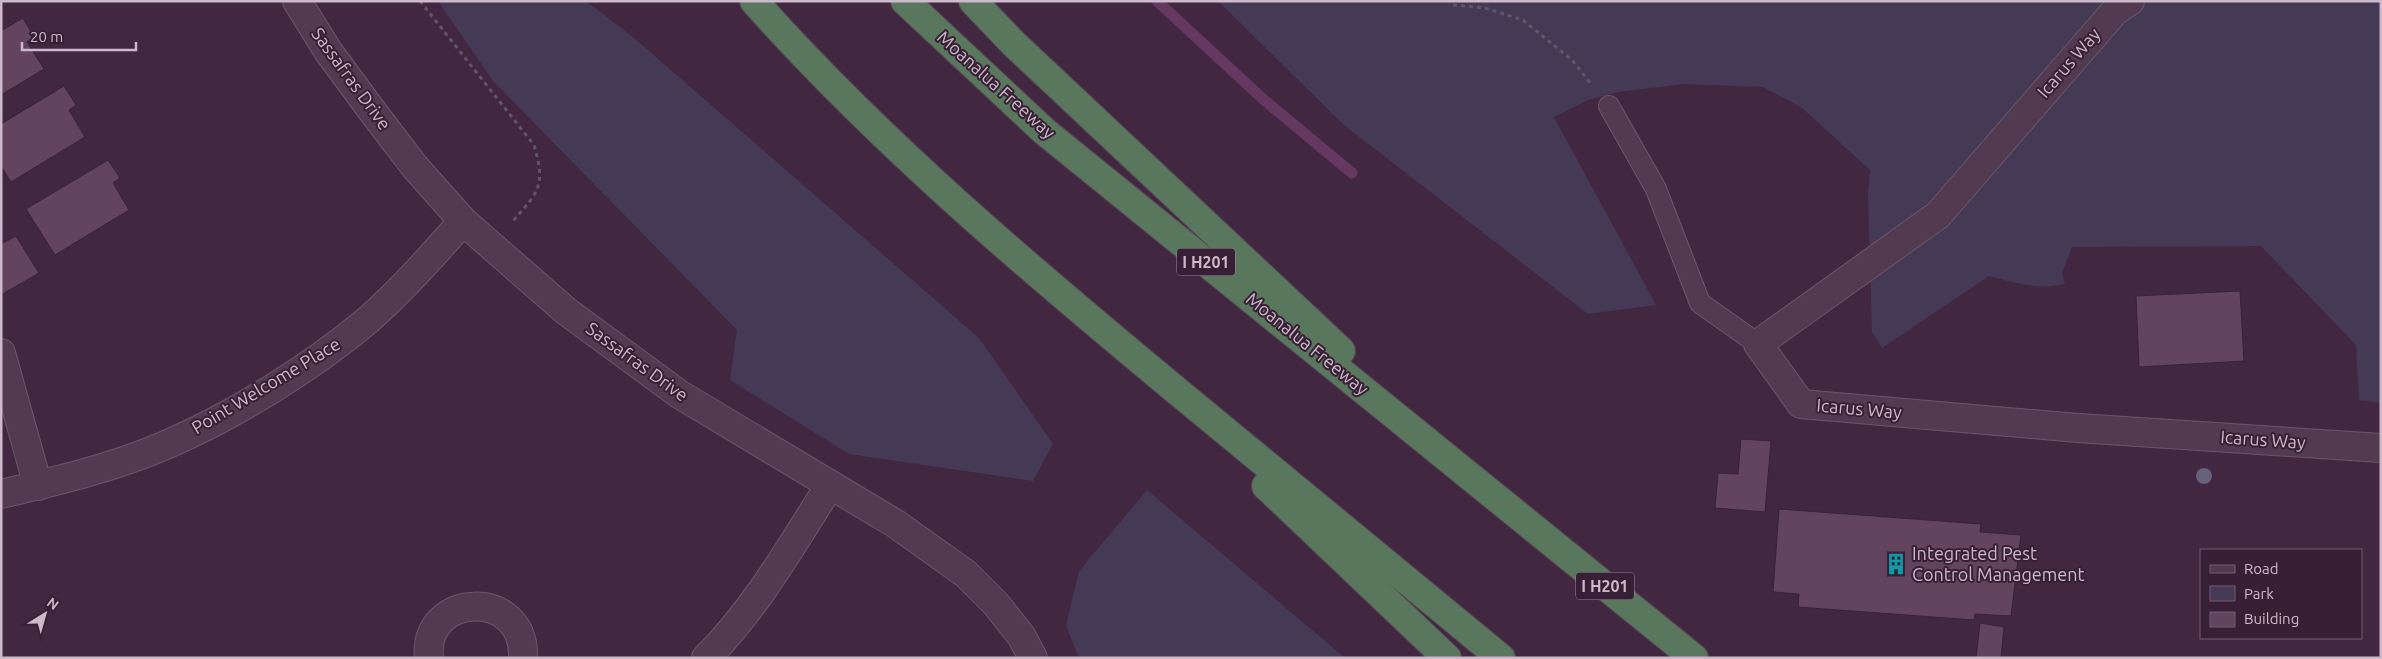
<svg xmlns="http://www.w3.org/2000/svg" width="2382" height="659" font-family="Ubuntu,sans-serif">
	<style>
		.green { fill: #443a55 }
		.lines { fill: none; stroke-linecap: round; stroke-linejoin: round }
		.stream { stroke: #643860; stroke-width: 11 }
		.building { fill: #62445f; stroke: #392237 }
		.service-casing { stroke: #6c576a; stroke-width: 22 }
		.minor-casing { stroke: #6c576a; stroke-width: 30 }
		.motorway-casing { stroke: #594357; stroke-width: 30 }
		.path { stroke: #62546a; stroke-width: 3; stroke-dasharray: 4 4; stroke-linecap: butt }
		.service { stroke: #523b50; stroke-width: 20 }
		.minor { stroke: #523b50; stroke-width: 28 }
		.motorway { stroke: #59775c; stroke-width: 28 }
		.tree { fill: #67617b }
		.labels { text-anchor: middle; stroke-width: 4; stroke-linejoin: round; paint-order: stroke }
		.shield { fill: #372035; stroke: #9f8b9d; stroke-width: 1 }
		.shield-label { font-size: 16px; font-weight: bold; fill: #ccb9c9 }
		.street-label { font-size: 18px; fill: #ccb9c9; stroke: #372035 }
		.poi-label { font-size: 18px; fill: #ccb9c9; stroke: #372035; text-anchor: start }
	</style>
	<rect width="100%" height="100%" fill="#422740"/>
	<g class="green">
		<path d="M438,1H586L634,38L979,338L1053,444L1033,481L849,454L730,380L737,330L493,81Z"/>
		<path d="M1218,1H2381V403L2359,400L2356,345L2261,246L2072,247L2062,273L2065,284C2035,290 2017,283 1989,276L1882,348L1872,332L1868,193L1870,170L1801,107L1763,87L1684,84L1618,92L1588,100L1554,117L1656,305L1588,314L1344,125Z"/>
		<path d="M1147,490L1345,658H1079L1066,626L1079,571Z"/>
	</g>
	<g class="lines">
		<path class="stream" d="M1157,1L1263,99L1352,173"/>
	</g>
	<g class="building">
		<path d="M23,18L34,37L27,42L44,69L1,95V31Z"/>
		<path d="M64,86L76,105L69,110L85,137L11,182L1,166V124Z"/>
		<path d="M108,160L120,178L113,183L129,210L55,255L26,209Z"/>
		<path d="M16,236L39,273L1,295V244Z"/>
		<path d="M2240,291L2244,361L2139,367L2136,296Z"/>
		<path d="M1741,439L1771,441L1765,512L1715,508L1718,473L1738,474Z"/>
		<path d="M1779,509L1981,524L1980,532L2021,535L2011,616L1975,614L1974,620L1798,607L1799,594L1773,592Z"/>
		<path d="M1980,623L2004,627L2001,658H1976Z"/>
	</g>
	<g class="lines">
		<g class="service-casing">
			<path id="service" d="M1609,106L1656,189L1700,303L1758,344"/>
		</g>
		<g class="minor-casing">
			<g id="minor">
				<path d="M297,1L328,51L373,112L415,167L463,221L566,311L679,394L896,524L966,574L996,604L1022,637L1033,658"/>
				<path d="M2130,1L2115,11L1938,215L1758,344L1801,404L2078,428L2381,448"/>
				<path d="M1,353L38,486"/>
				<path d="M1,494C57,481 116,467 168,444C235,415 312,367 368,320C402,290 433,255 463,221"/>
				<path d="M429,658C422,592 526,587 523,658"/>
				<path d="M706,658C755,610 793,543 830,485"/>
			</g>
		</g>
		<g class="motorway-casing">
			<g id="motorway">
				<path d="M754,1C880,143 1031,270 1177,391C1285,480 1393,569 1501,658"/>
				<path d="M905,1L1044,131L1694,658"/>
				<path d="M973,1L1013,43L1341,351"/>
				<path d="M1266,486L1447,658"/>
			</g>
		</g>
		<g class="path">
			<path d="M420,1L534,145C546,186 539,191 513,221"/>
			<path d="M1453,5L1485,8L1523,20L1573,61L1591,84"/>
		</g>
		<use href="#service" class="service"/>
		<use href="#minor" class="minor"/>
		<use href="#motorway" class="motorway"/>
	</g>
	<circle class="tree" cx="2204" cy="476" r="8"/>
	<defs>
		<g id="building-bare" transform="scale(1.725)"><path d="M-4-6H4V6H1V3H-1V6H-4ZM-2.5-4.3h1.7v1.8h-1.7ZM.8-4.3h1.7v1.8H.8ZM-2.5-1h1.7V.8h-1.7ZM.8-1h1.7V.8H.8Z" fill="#0f9aa8" stroke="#372035" stroke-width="2.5" paint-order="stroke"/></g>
	</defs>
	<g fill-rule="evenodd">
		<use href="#building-bare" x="1896" y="564"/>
	</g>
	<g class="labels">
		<g class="shield">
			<rect x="1177" y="248.5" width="58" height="27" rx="4"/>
			<rect x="1576" y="572.5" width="58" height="27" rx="4"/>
		</g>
		<g class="shield-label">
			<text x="1206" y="268">I H201</text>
			<text x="1605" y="592">I H201</text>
		</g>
		<g class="street-label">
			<text transform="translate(2069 63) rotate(-49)" y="6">Icarus Way</text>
			<text transform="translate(351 79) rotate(54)" y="6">Sassafras Drive</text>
			<text transform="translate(996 85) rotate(42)" y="6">Moanalua Freeway</text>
			<text transform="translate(1307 344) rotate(39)" y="6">Moanalua Freeway</text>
			<text transform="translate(637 362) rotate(36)" y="6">Sassafras Drive</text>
			<text transform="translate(266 386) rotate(-31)" y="6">Point Welcome Place</text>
			<text transform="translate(1859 409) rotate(5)" y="6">Icarus Way</text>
			<text transform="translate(2263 440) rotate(4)" y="6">Icarus Way</text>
		</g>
		<g class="poi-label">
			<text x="1912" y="560">Integrated Pest<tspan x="1912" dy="21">Control Management</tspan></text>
		</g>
	</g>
	<rect width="2382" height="659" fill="none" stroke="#ccb9c9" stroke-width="5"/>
	<rect x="2200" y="549" width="162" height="90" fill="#372035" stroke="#735d70"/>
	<rect x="2210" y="565" width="25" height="8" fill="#523b50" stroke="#735d70"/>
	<text x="2244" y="574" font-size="15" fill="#ccb9c9">Road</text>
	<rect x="2210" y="586" width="25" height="15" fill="#443a55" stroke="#735d70"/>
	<text x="2244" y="599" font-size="15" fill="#ccb9c9">Park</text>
	<rect x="2210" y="612" width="25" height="15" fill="#62445f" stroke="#735d70"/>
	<text x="2244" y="624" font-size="15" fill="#ccb9c9">Building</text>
	<g transform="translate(45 614) rotate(37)" stroke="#372035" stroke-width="4" paint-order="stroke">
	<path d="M0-4L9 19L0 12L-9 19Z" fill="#ccb9c9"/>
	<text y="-8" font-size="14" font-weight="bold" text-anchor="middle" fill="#ccb9c9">N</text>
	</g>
	<path d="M22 42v8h114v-8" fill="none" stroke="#ccb9c9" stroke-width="2.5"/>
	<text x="30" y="42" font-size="15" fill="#ccb9c9" stroke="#372035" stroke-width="4" paint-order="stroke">20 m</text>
</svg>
